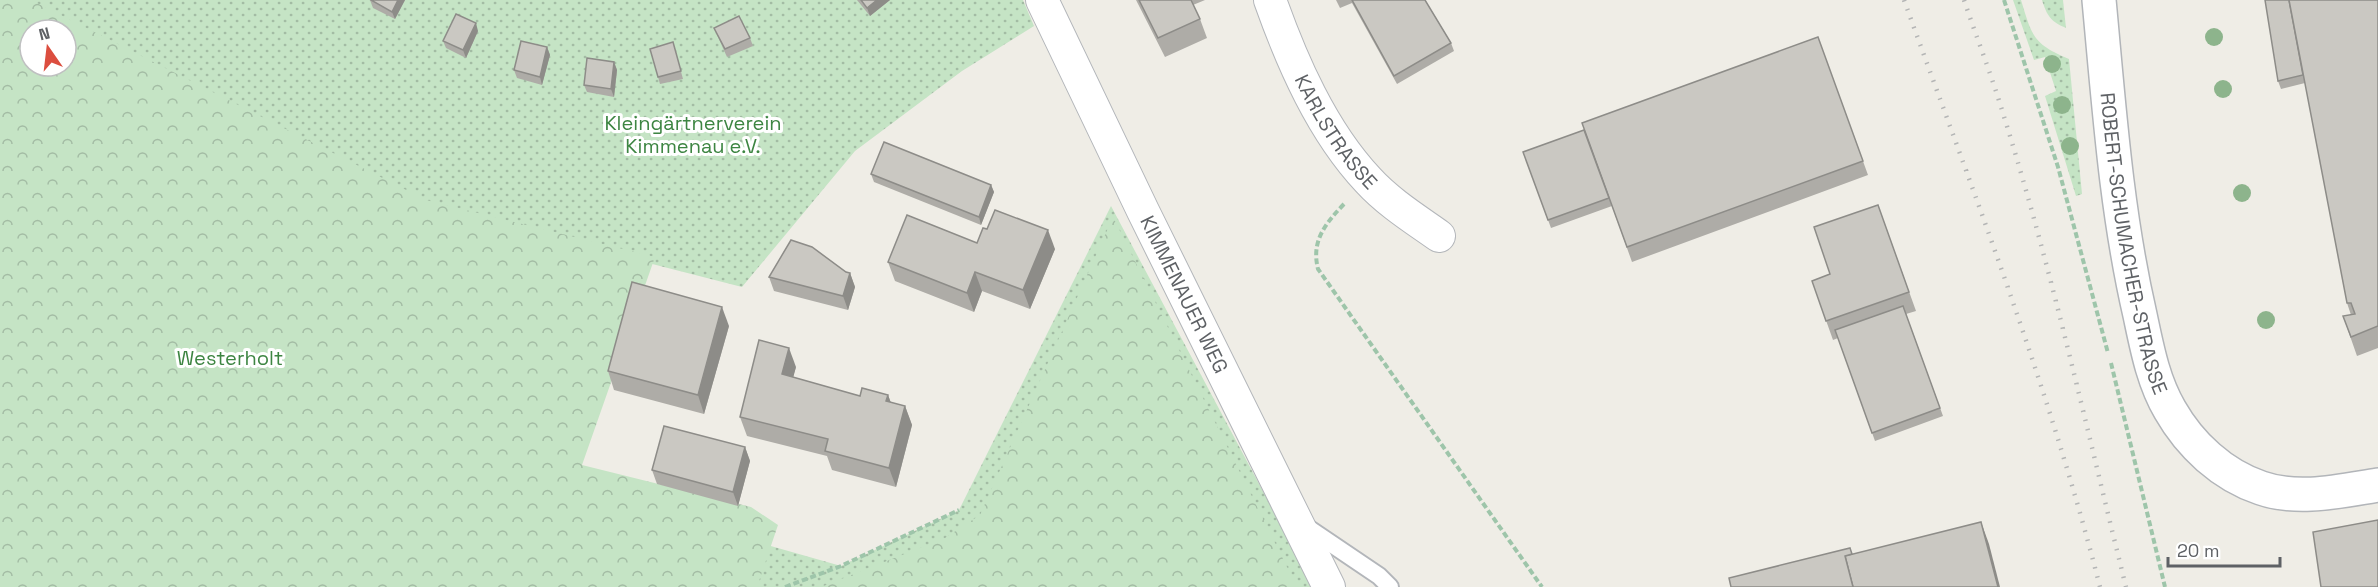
<svg xmlns="http://www.w3.org/2000/svg" width="2378" height="587" font-family="'Space Grotesk',sans-serif">
	<style>
		.grass { fill: url(#grass-dots); fill-rule: evenodd }
		.forest { fill: url(#forest-crowns); fill-rule: evenodd }
		.lines { fill: none; stroke-linecap: round; stroke-linejoin: round }
		.lane-casing { stroke: #b3b6ba; stroke-width: 20 }
		.street-casing { stroke: #b3b6ba; stroke-width: 34 }
		.secondary-casing { stroke: #b2b5b9; stroke-width: 36 }
		.path { stroke: #9ec5aa; stroke-width: 4; stroke-dasharray: 6 3; stroke-linecap: butt }
		.lane { stroke: #fff; stroke-width: 16 }
		.street { stroke: #fff; stroke-width: 32 }
		.secondary { stroke: #fff; stroke-width: 33 }
		.rail { stroke: #b4b5b5; stroke-width: 4.5; stroke-dasharray: 1.5 8; stroke-linecap: butt }
		.tree { fill: #8db48c }
		.wall { fill: #aeaca7 }
		.shaded-wall { fill: #8d8c88 }
		.building { fill: #cac8c2; stroke: #8d8c88; stroke-width: 1.5 }
		.labels { text-anchor: middle; stroke-width: 6; stroke-linejoin: round; paint-order: stroke }
		.park-label { font-size: 20px; fill: #3d8542; stroke: #fff }
		.street-label { font-size: 20px; fill: #5e6165; stroke: #fff }
	</style>
	<defs>
		<pattern id="grass-dots" width="8" height="8" patternUnits="userSpaceOnUse" patternTransform="scale(1.5)"><rect width="8" height="8" fill="#c5e4c5"/><path d="M2 2h.1M6 6h.1" fill="none" stroke="#a3bca4" stroke-width="1.8" stroke-linecap="round"/></pattern>
		<pattern id="forest-crowns" width="20" height="18" patternUnits="userSpaceOnUse" patternTransform="scale(1.5)"><rect width="20" height="18" fill="#c5e4c5"/><path d="M2 6a3 3 0 1 1 6 0M12 15a3 3 0 1 1 6 0" fill="none" stroke="#a3bca4"/></pattern>
	</defs>
	<rect width="100%" height="100%" fill="#efede6"/>
	<g class="grass">
		<path d="M0,0H1023L1034,26L962,71L855,151L742,287L582,246L526,476L841,566L959,510L1111,206L1314,587H0ZM30,30H66V66H30Z"/>
		<path d="M2013,0H2021C2032,36 2033,44 2069,59L2082,194L2076,196L2045,96L2056,91L2045,57L2034,60Z"/>
		<path d="M2042,0H2063L2066,28C2051,22 2047,16 2042,0Z"/>
	</g>
	<g class="forest">
		<path d="M0,0H31L426,200L655,257L582,465L751,507L778,525L757,587H0ZM30,30H66V66H30Z"/>
		<path d="M1113,217L1297,587H821L945,538L980,515Z"/>
	</g>
	<g class="lines">
		<g class="lane-casing">
			<path id="lane" d="M1305,526L1379,576L1390,587"/>
		</g>
		<g class="street-casing">
			<g id="street">
				<path id="s1" d="M1042,0L1143,211L1329,587"/>
				<path id="s2" d="M1270,0C1292,62 1322,131 1368,180C1388,202 1415,219 1439,236"/>
			</g>
		</g>
		<g class="secondary-casing">
			<g id="secondary">
				<path id="s3" d="M2099,0C2109,106 2116,211 2140,315C2147,348 2153,381 2170,410C2190,445 2222,475 2261,488C2298,501 2340,491 2378,485"/>
			</g>
		</g>
		<g class="path">
			<path d="M2004,0L2058,167L2108,353"/>
			<path d="M1344,204C1325,224 1311,241 1318,269L1542,587"/>
			<path d="M2111,363L2165,587"/>
			<path d="M785,587L841,566L959,510"/>
		</g>
		<use href="#lane" class="lane"/>
		<use href="#street" class="street"/>
		<use href="#secondary" class="secondary"/>
		<g class="rail">
			<path d="M1904,0C1974,194 2049,387 2100,587"/>
			<path d="M1964,0C1976,36 1990,71 2001,107C2051,265 2086,427 2126,587"/>
		</g>
	</g>
	<g class="tree">
		<circle cx="2214" cy="37" r="9"/>
		<circle cx="2052" cy="64" r="9"/>
		<circle cx="2223" cy="89" r="9"/>
		<circle cx="2062" cy="105" r="9"/>
		<circle cx="2070" cy="146" r="9"/>
		<circle cx="2242" cy="193" r="9"/>
		<circle cx="2266" cy="320" r="9"/>
	</g>
	<g class="wall">
		<path d="M370,0H405L395,19L373,8Z"/>
		<path d="M857,0H890L870,16Z"/>
		<path d="M1136,0H1205L1193,5L1200,19L1207,38L1165,57Z"/>
		<path d="M1336,0H1425L1451,43L1454,51L1397,84L1352,3L1340,8Z"/>
		<path d="M2378,0V348L2357,356L2343,316L2351,315L2347,303L2305,83L2281,89L2278,81Z"/>
		<path d="M714,28L750,38L753,46L727,57Z"/>
		<path d="M478,31L466,58L446,48L443,41Z"/>
		<path d="M1818,37L1868,175L1632,262L1612,206L1551,228L1523,152L1584,130Z"/>
		<path d="M673,42L683,79L660,84L658,77Z"/>
		<path d="M547,47L550,55L542,85L517,78L514,70Z"/>
		<path d="M614,62L617,70L614,97L587,92L584,85Z"/>
		<path d="M871,174L991,185L994,192L981,225L874,182Z"/>
		<path d="M1878,205L1916,311L1906,314L1943,416L1875,441L1838,338L1833,340L1812,281L1830,274Z"/>
		<path d="M977,243L1055,249L1030,309L982,291L974,312L895,281L888,262Z"/>
		<path d="M850,273L855,287L848,310L774,291L769,277Z"/>
		<path d="M729,326L704,414L614,390L608,371Z"/>
		<path d="M796,367L793,377L860,396L888,395L891,403L905,406L912,425L896,487L832,470L827,456L747,436L740,417Z"/>
		<path d="M745,447L750,461L738,506L657,484L652,470Z"/>
	</g>
	<g class="shaded-wall">
		<path d="M398,0H405L395,19L392,12Z"/>
		<path d="M877,0H890L870,16L867,8Z"/>
		<path d="M476,23L478,31L466,58L463,50Z"/>
		<path d="M547,47L550,55L542,85L540,77Z"/>
		<path d="M614,62L617,70L614,97L611,89Z"/>
		<path d="M991,185L994,192L981,225L979,217Z"/>
		<path d="M1048,230L1055,249L1030,309L1023,290Z"/>
		<path d="M975,272L982,291L974,312L967,293Z"/>
		<path d="M850,273L855,287L848,310L843,296Z"/>
		<path d="M722,307L729,326L704,414L698,395Z"/>
		<path d="M789,348L796,367L789,393L782,374Z"/>
		<path d="M888,395L895,414L886,401Z"/>
		<path d="M905,406L912,425L896,487L889,468Z"/>
		<path d="M745,447L750,461L738,506L733,492Z"/>
		<path d="M1981,522L1989,544L2000,587H1998Z"/>
	</g>
	<g class="building">
		<path d="M371,0H398L392,12Z"/>
		<path d="M861,0H877L867,8Z"/>
		<path d="M1139,0H1191L1200,19L1158,38Z"/>
		<path d="M1352,0H1425L1451,43L1394,76Z"/>
		<path d="M2265,0H2289L2303,75L2278,81Z"/>
		<path d="M2289,0H2378V326L2351,337L2343,316L2355,314L2351,303H2347Z"/>
		<path d="M456,14L476,23L463,50L443,41Z"/>
		<path d="M739,16L750,38L725,49L714,28Z"/>
		<path d="M1818,37L1863,161L1627,247L1582,123Z"/>
		<path d="M521,41L547,47L540,77L514,70Z"/>
		<path d="M673,42L681,71L658,77L650,49Z"/>
		<path d="M587,58L614,62L611,89L584,85Z"/>
		<path d="M1584,130L1609,198L1548,220L1523,152Z"/>
		<path d="M884,142L991,185L979,217L871,174Z"/>
		<path d="M1878,205L1909,292L1826,321L1812,281L1830,274L1814,227Z"/>
		<path d="M995,210L1048,230L1023,290L975,272L967,293L888,262L907,215L977,243L983,228L987,229Z"/>
		<path d="M791,240L812,247L846,272L850,273L843,296L769,277Z"/>
		<path d="M632,282L722,307L698,395L608,371Z"/>
		<path d="M1903,306L1940,408L1872,433L1835,330Z"/>
		<path d="M759,340L789,348L782,374L860,396L862,388L888,395L886,401L905,406L889,468L825,451L828,439L740,417Z"/>
		<path d="M664,426L745,447L733,492L652,470Z"/>
		<path d="M2378,520V587H2321L2313,532Z"/>
		<path d="M1981,522L1998,587H1853L1845,556Z"/>
		<path d="M1850,548L1852,554L1845,556L1853,587H1731L1729,578Z"/>
	</g>
	<g class="labels">
		<g class="park-label">
			<text x="693" y="130">Kleingärtnerverein<tspan x="693" dy="23">Kimmenau e.V.</tspan></text>
			<text x="230" y="365">Westerholt</text>
		</g>
		<g class="street-label">
			<text dy="7" stroke="none"><textPath href="#s2" startOffset="148">KARLSTRASSE</textPath></text>
			<text dy="7" stroke="none"><textPath href="#s3" startOffset="246">ROBERT-SCHUMACHER-STRASSE</textPath></text>
			<text dy="7" stroke="none"><textPath href="#s1" startOffset="327">KIMMENAUER WEG</textPath></text>
		</g>
	</g>
	<g transform="translate(48 48) rotate(346)"><circle r="28" fill="#ffffff" stroke="#bfc0c1" stroke-width="1.5"/>
	<path d="M0-4.5L10 22L0 15L-10 22Z" fill="#dc4e3f"/>
	<text y="-9" font-size="16" font-weight="bold" text-anchor="middle" fill="#5e6165">N</text>
	</g>
	<path d="M2168 557v9h112v-9" fill="none" stroke="#5e6165" stroke-width="3"/>
	<text x="2177" y="557" font-size="18" fill="#5e6165" stroke="#ffffff" stroke-width="4.5" paint-order="stroke">20 m</text>
</svg>
